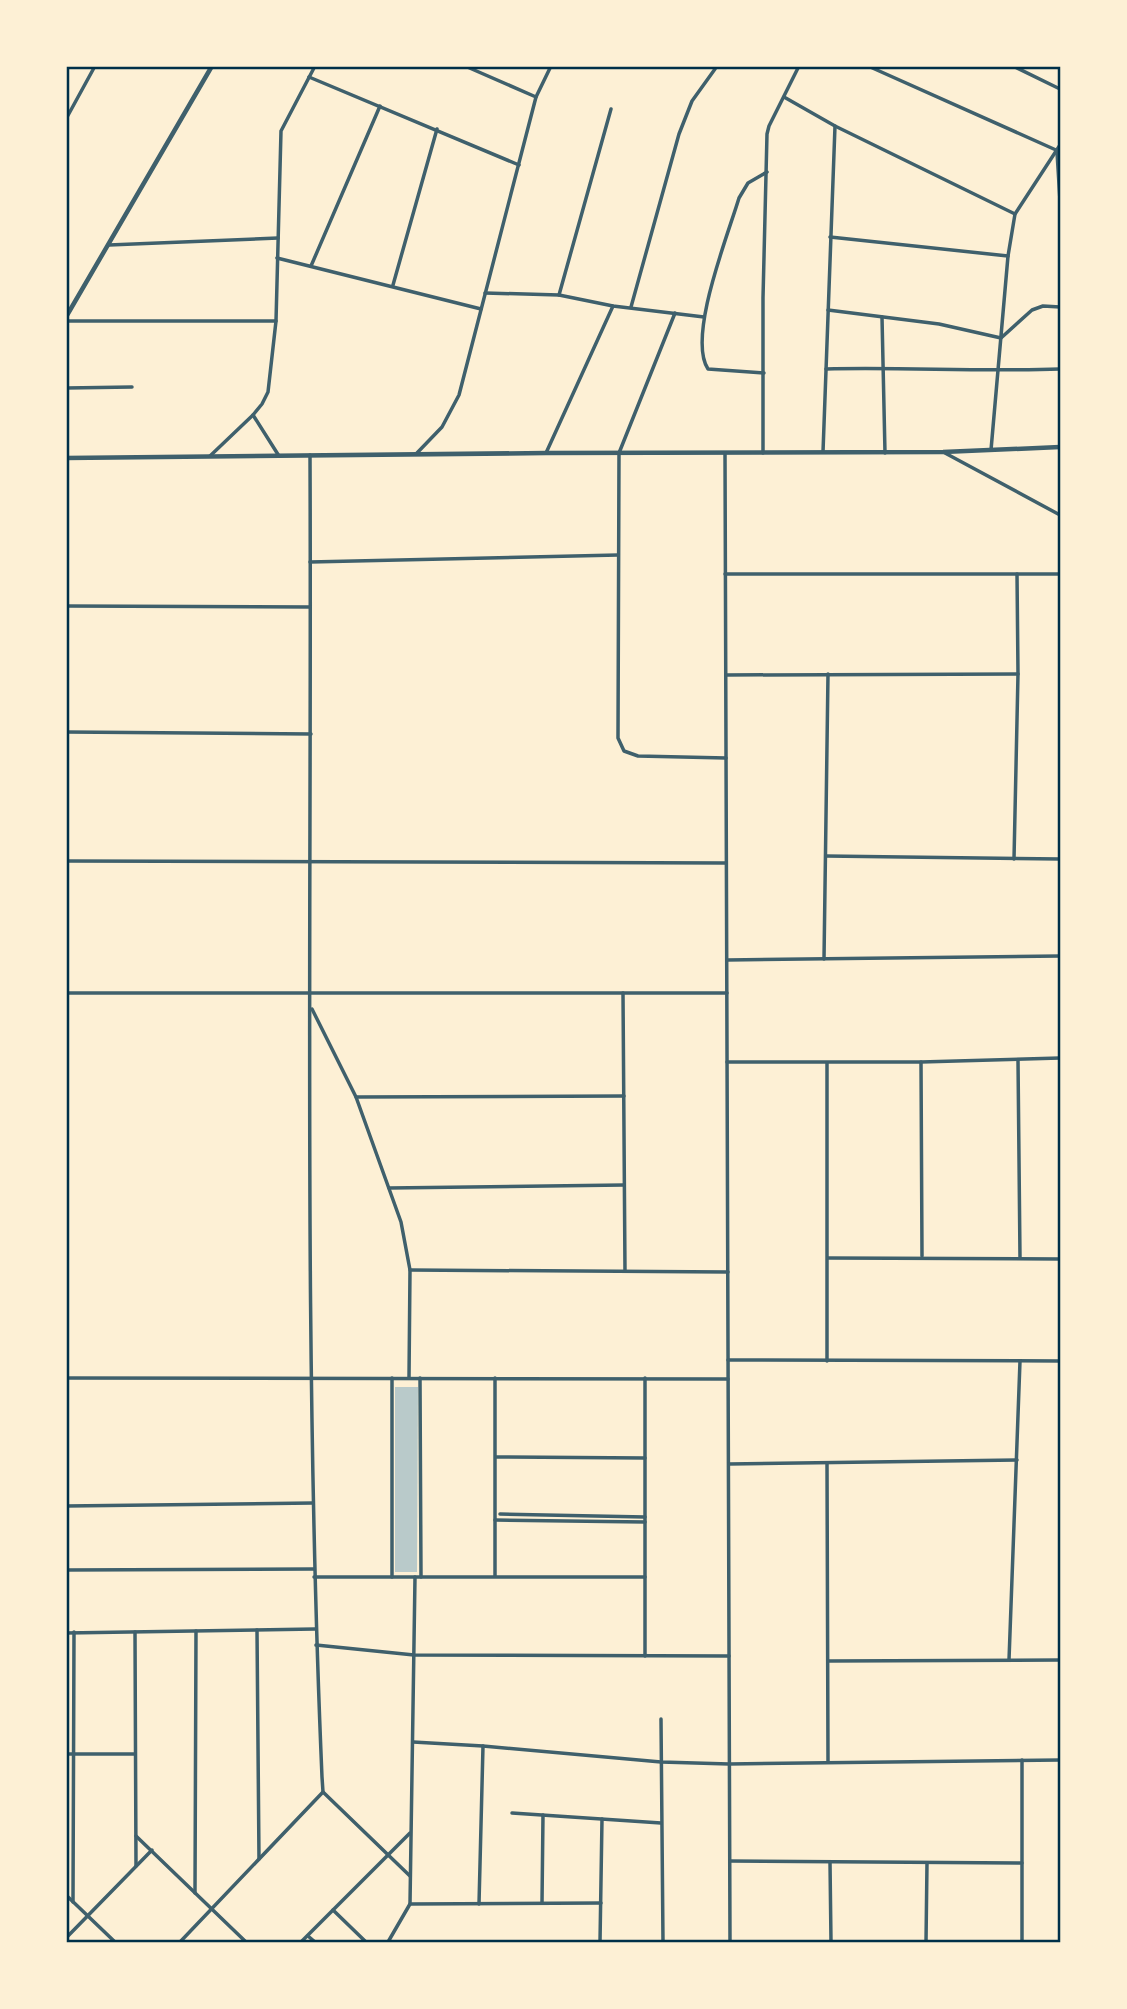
<svg xmlns="http://www.w3.org/2000/svg" width="1127" height="2009" font-family="Lato,sans-serif">
	<style>
		.green { fill: #b9caca }
		.lines { fill: none; stroke-linecap: round; stroke-linejoin: round }
		.minor { stroke: #3f606c; stroke-width: 3.5 }
		.tertiary { stroke: #3f606c; stroke-width: 4.5 }
		.neatline { fill: none; stroke: #003049; stroke-width: 2.5 }
	</style>
	<rect width="100%" height="100%" fill="#fdf0d5"/>
	<path class="green" d="M395,1387H418L417,1572H395Z"/>
	<g class="lines">
		<g class="minor">
			<path d="M465,66L536,97"/>
			<path d="M868,66L1056,150"/>
			<path d="M1013,66L1060,89"/>
			<path d="M309,77L519,165"/>
			<path d="M784,97L835,126L1015,214"/>
			<path d="M66,119L95,66"/>
			<path d="M1057,152L1060,201"/>
			<path d="M830,237L1008,256"/>
			<path d="M109,245L278,238"/>
			<path d="M277,258L481,309"/>
			<path d="M311,266L380,106"/>
			<path d="M393,285L437,129"/>
			<path d="M485,293L559,295L613,306L704,317"/>
			<path d="M559,295L611,109"/>
			<path d="M631,307L679,134L692,101L715,69"/>
			<path d="M828,310L939,324L1001,338L1032,310L1043,306L1060,307"/>
			<path d="M675,313L619,453L618,738L624,751L638,756L726,758"/>
			<path d="M882,317L885,453"/>
			<path d="M66,321H276"/>
			<path d="M826,369C904,367 982,372 1060,369"/>
			<path d="M764,373L708,369C687,337 728,235 739,198L748,183L767,172"/>
			<path d="M66,388L132,387"/>
			<path d="M253,415L279,456"/>
			<path d="M991,450L1008,256L1015,214L1060,145"/>
			<path d="M823,452L835,126"/>
			<path d="M546,453L613,306"/>
			<path d="M725,453L730,1942"/>
			<path d="M763,453V298L767,134L769,126L799,66"/>
			<path d="M945,453L1060,515"/>
			<path d="M416,454L442,427L459,395L536,97L551,66"/>
			<path d="M310,455C312,896 303,1337 322,1777L323,1792L410,1876"/>
			<path d="M210,456L253,415L262,404L268,392L276,321L281,131L315,66"/>
			<path d="M310,562L618,555"/>
			<path d="M725,574H1060"/>
			<path d="M66,606L310,607"/>
			<path d="M726,675L1018,674"/>
			<path d="M66,732L311,734"/>
			<path d="M826,856L1060,859"/>
			<path d="M1014,859L1018,674L1017,574"/>
			<path d="M66,861L726,863"/>
			<path d="M824,959L828,674"/>
			<path d="M727,960L1060,956"/>
			<path d="M66,993H727"/>
			<path d="M623,993L625,1271"/>
			<path d="M312,1009L356,1097L401,1222L410,1270L409,1378"/>
			<path d="M1018,1060L1020,1258"/>
			<path d="M727,1062H921L1060,1058"/>
			<path d="M921,1062L922,1256"/>
			<path d="M827,1063V1361"/>
			<path d="M356,1097L624,1096"/>
			<path d="M389,1188L624,1185"/>
			<path d="M828,1258L1060,1259"/>
			<path d="M410,1270L728,1272"/>
			<path d="M728,1360L1060,1361"/>
			<path d="M66,1378L728,1379"/>
			<path d="M392,1378V1577"/>
			<path d="M420,1378L421,1577"/>
			<path d="M495,1378V1576"/>
			<path d="M645,1378V1656"/>
			<path d="M496,1457L645,1458"/>
			<path d="M827,1463L828,1761"/>
			<path d="M729,1464L1017,1460"/>
			<path d="M66,1506L313,1503"/>
			<path d="M500,1514L645,1517"/>
			<path d="M495,1520L645,1522"/>
			<path d="M66,1570L314,1569"/>
			<path d="M314,1577H645"/>
			<path d="M257,1630L259,1859"/>
			<path d="M135,1632L136,1866"/>
			<path d="M66,1633L315,1629"/>
			<path d="M316,1645L414,1655L729,1656"/>
			<path d="M1009,1660L1020,1361"/>
			<path d="M828,1661L1060,1660"/>
			<path d="M661,1719L663,1942"/>
			<path d="M413,1742L483,1746L661,1762L729,1764L1060,1760"/>
			<path d="M66,1754H135"/>
			<path d="M512,1813L661,1823"/>
			<path d="M136,1836L246,1942"/>
			<path d="M730,1861L1022,1863"/>
			<path d="M830,1862L831,1942"/>
			<path d="M195,1893L196,1631"/>
			<path d="M66,1895L115,1942"/>
			<path d="M73,1902L74,1632"/>
			<path d="M542,1903L543,1815"/>
			<path d="M410,1904L601,1903"/>
			<path d="M479,1904L483,1746"/>
			<path d="M333,1910L366,1942"/>
			<path d="M308,1936L315,1942"/>
			<path d="M66,1938L152,1850"/>
			<path d="M180,1942L323,1792"/>
			<path d="M301,1942L410,1833"/>
			<path d="M388,1942L410,1904L415,1577"/>
			<path d="M600,1942L602,1819"/>
			<path d="M926,1942L927,1863"/>
			<path d="M1022,1942V1760"/>
		</g>
		<g class="tertiary">
			<path d="M66,317L212,66"/>
			<path d="M66,458L546,453L943,452L1060,447"/>
		</g>
	</g>
	<rect width="1127" height="2009" fill="none" stroke="#fdf0d5" stroke-width="136"/>
	<rect x="68" y="68" width="991" height="1873" class="neatline"/>
</svg>
